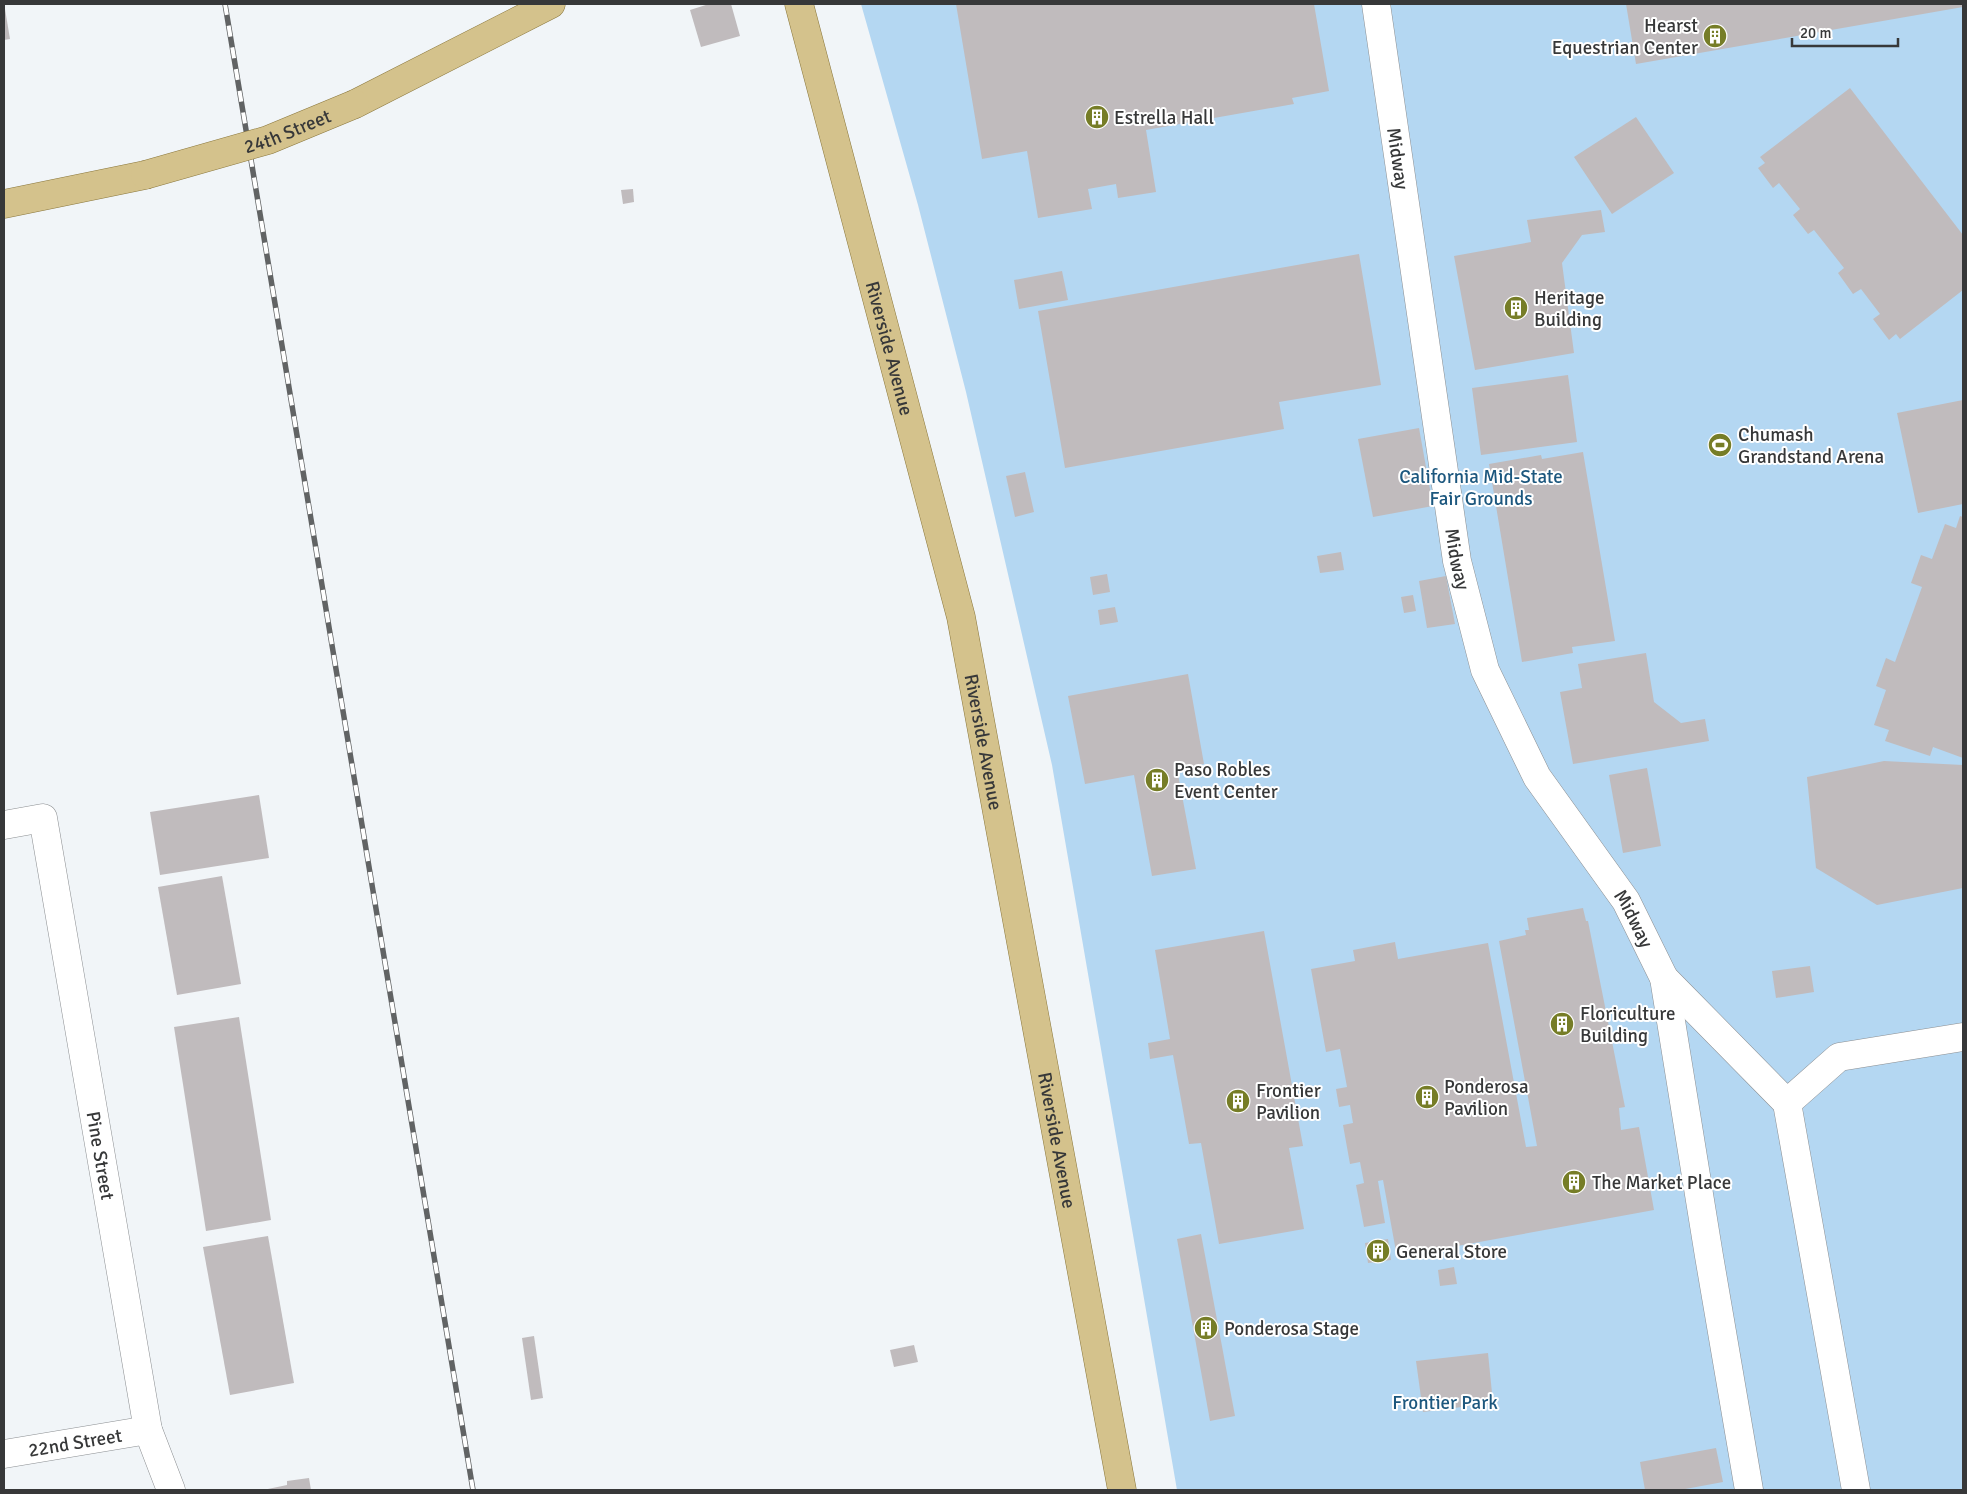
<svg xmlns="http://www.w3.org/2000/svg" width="1967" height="1494" font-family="Signika,sans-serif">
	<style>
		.green { fill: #b4d7f2 }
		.building { fill: #c0bbbd }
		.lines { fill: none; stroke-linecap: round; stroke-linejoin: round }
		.minor-casing { stroke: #8c8f92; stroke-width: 29 }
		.major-casing { stroke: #8b783e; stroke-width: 29 }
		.minor { stroke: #fff; stroke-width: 28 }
		.major { stroke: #d4c28c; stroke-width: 28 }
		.rail-casing { stroke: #616364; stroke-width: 5.5 }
		.rail { stroke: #fff; stroke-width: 4; stroke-dasharray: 11; stroke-linecap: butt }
		.major-bridge-casing { stroke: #8b783e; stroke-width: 29; stroke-linecap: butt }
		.major-bridge { stroke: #d4c28c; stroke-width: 28 }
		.labels { text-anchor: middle; stroke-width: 4; stroke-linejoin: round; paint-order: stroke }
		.poi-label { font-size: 19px; fill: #373839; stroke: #fff; text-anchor: start }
		.street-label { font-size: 19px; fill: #373839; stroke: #fff }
		.park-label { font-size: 19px; fill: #1c577e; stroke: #fff }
	</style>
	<rect width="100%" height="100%" fill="#f1f5f8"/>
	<path class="green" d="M861,4H1963V1490H1177L1052,765L966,392L918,205Z"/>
	<g class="building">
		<path d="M709,4H731L740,36L701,47L690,10Z"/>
		<path d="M956,4H1314L1329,91L1292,98L1294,104L1146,130L1156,192L1118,198L1116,184L1088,189L1092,209L1038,218L1027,151L982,159Z"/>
		<path d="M1626,4H1963V7L1636,64Z"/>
		<path d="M5,9L10,39L4,40V10Z"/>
		<path d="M1850,88L1963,235V290L1900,339L1896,334L1889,340L1873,319L1880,314L1861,289L1853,294L1838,273L1844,268L1814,230L1808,234L1793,215L1800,209L1779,183L1773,188L1758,168L1765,163L1760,157Z"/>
		<path d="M1636,117L1674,173L1612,214L1574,157Z"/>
		<path d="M633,189L634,202L623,204L621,190Z"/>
		<path d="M1601,210L1605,232L1582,235L1562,263L1574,353L1475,370L1454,256L1531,242L1527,220Z"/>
		<path d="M1359,254L1381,385L1279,402L1284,429L1065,468L1038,311Z"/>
		<path d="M1062,271L1068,300L1019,309L1014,280Z"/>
		<path d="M1568,375L1577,442L1481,455L1472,388Z"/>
		<path d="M1963,400V504L1918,513L1897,413Z"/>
		<path d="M1419,428L1433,506L1373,517L1358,439Z"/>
		<path d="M1583,452L1615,641L1572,647L1573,653L1522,662L1489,464L1541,455L1542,459Z"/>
		<path d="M1025,472L1034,512L1015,517L1006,476Z"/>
		<path d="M1960,516L1963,517V758L1933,747L1930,756L1885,741L1889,730L1874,725L1886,690L1876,686L1886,658L1895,662L1922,587L1911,583L1921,555L1932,559L1945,524L1956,528Z"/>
		<path d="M1341,552L1344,570L1320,573L1317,556Z"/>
		<path d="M1107,574L1110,592L1093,595L1090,577Z"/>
		<path d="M1446,576L1455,624L1427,628L1419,581Z"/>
		<path d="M1413,595L1416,611L1404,613L1401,597Z"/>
		<path d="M1115,607L1118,622L1100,625L1098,610Z"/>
		<path d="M1646,653L1654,702L1681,723L1705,719L1709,741L1573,764L1560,692L1582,688L1578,664Z"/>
		<path d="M1188,674L1204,764L1177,769L1196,869L1152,876L1134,775L1085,784L1068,696Z"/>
		<path d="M1884,761L1963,765V888L1877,905L1816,868L1807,777Z"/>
		<path d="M1647,768L1661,846L1623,853L1609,775Z"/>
		<path d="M259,795L269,858L160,875L150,812Z"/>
		<path d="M222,876L241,984L177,995L158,887Z"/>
		<path d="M1583,908L1586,921H1588L1625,1107L1619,1108L1621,1130L1639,1127L1654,1210L1397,1257L1383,1180L1378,1181L1385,1223L1364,1227L1356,1185L1364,1183L1360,1162L1350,1164L1343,1125L1353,1123L1350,1105L1339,1107L1336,1089L1347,1087L1340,1049L1326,1052L1311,969L1355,961L1353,950L1395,942L1398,959L1488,943L1526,1147L1537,1146L1499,941L1526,935L1525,930H1529L1527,918Z"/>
		<path d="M1264,931L1303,1146L1289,1148L1304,1229L1219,1244L1201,1143L1189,1144L1173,1055L1150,1059L1148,1043L1170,1039L1155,950Z"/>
		<path d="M1810,966L1814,992L1776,998L1772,971Z"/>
		<path d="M239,1017L271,1220L206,1231L174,1027Z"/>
		<path d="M1201,1234L1235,1416L1210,1421L1177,1239Z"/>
		<path d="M268,1236L294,1383L230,1395L203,1247Z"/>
		<path d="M1388,1239L1391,1260L1368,1263L1365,1243Z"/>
		<path d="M1454,1267L1457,1284L1440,1286L1438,1270Z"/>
		<path d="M534,1336L543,1398L531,1400L522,1338Z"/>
		<path d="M914,1345L918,1362L894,1367L890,1350Z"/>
		<path d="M1488,1353L1493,1403L1423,1412L1416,1361Z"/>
		<path d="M1716,1448L1723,1482L1680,1490H1645L1640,1462Z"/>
		<path d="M309,1478L311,1490H263L287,1485V1481Z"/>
	</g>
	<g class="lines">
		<g class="minor-casing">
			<g id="minor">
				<path id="s1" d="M1376,4L1457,561L1485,670L1537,777L1626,901L1664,978L1709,1256L1749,1490"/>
				<path id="s2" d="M4,825L43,818L148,1430L171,1490"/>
				<path d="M1664,978L1787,1103L1839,1057L1963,1037"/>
				<path d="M1787,1103L1856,1490"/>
				<path id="s3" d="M4,1454L148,1430"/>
			</g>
		</g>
		<g class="major-casing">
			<g id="major">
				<path id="s4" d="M799,4L961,617L1122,1490"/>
				<path d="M355,104L551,4"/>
				<path d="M4,204L145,175"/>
			</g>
		</g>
		<use href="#minor" class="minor"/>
		<use href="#major" class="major"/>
		<g class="rail-casing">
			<path id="rail" d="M225,4L473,1490"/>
		</g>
		<use href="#rail" class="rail"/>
		<g class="major-bridge-casing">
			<g id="major-bridge">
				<path id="s5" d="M145,175L268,140L355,104"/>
			</g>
		</g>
		<use href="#major-bridge" class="major-bridge"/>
	</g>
	<defs>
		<g id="building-disc" transform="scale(1.25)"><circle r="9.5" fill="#767d27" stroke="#fff"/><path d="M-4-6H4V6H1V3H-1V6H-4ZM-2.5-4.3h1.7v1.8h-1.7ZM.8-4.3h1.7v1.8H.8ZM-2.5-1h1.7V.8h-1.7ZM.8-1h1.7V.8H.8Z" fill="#fff"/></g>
		<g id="stadium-disc" transform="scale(1.25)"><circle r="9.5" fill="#767d27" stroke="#fff"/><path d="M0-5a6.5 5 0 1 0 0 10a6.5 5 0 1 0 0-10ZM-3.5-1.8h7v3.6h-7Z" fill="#fff"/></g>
	</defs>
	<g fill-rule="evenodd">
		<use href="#building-disc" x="1715" y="36"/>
		<use href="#building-disc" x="1097" y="117"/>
		<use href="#building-disc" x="1516" y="308"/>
		<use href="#stadium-disc" x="1720" y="445"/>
		<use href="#building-disc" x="1157" y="780"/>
		<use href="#building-disc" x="1562" y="1024"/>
		<use href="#building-disc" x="1427" y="1097"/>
		<use href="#building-disc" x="1238" y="1101"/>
		<use href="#building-disc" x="1574" y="1182"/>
		<use href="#building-disc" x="1378" y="1251"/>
		<use href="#building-disc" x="1206" y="1328"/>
	</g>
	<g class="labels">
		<g class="poi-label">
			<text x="1698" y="32" text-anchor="end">Hearst<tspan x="1698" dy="22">Equestrian Center</tspan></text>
			<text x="1114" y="124">Estrella Hall</text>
			<text x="1534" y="304">Heritage<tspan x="1534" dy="22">Building</tspan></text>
			<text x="1738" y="441">Chumash<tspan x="1738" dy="22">Grandstand Arena</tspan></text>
			<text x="1174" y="776">Paso Robles<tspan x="1174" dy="22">Event Center</tspan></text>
			<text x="1580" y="1020">Floriculture<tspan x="1580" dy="22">Building</tspan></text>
			<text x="1444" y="1093">Ponderosa<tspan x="1444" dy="22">Pavilion</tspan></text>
			<text x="1256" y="1097">Frontier<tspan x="1256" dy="22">Pavilion</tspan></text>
			<text x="1592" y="1189">The Market Place</text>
			<text x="1396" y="1258">General Store</text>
			<text x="1224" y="1335">Ponderosa Stage</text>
		</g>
		<g class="street-label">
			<text dy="7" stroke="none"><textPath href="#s5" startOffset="149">24th Street</textPath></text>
			<text dy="7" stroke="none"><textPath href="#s1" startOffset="156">Midway</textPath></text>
			<text dy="7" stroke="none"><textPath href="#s4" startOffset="356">Riverside Avenue</textPath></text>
			<text dy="7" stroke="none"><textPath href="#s1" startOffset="561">Midway</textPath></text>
			<text dy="7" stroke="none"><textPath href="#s4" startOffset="761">Riverside Avenue</textPath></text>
			<text dy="7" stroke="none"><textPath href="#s1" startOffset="966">Midway</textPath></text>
			<text dy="7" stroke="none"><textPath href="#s4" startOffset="1166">Riverside Avenue</textPath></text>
			<text dy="7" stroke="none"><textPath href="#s2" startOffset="382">Pine Street</textPath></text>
			<text dy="7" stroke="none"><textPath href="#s3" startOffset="72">22nd Street</textPath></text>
		</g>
		<g class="park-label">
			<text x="1481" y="483">California Mid-State<tspan x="1481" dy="22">Fair Grounds</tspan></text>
			<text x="1445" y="1409">Frontier Park</text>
		</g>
	</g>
	<rect width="1967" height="1494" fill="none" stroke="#373839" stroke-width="10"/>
	<path d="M1792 38v8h106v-8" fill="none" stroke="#373839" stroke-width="2.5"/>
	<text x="1800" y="38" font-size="15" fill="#373839" stroke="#ffffff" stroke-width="4" paint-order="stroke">20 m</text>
</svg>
